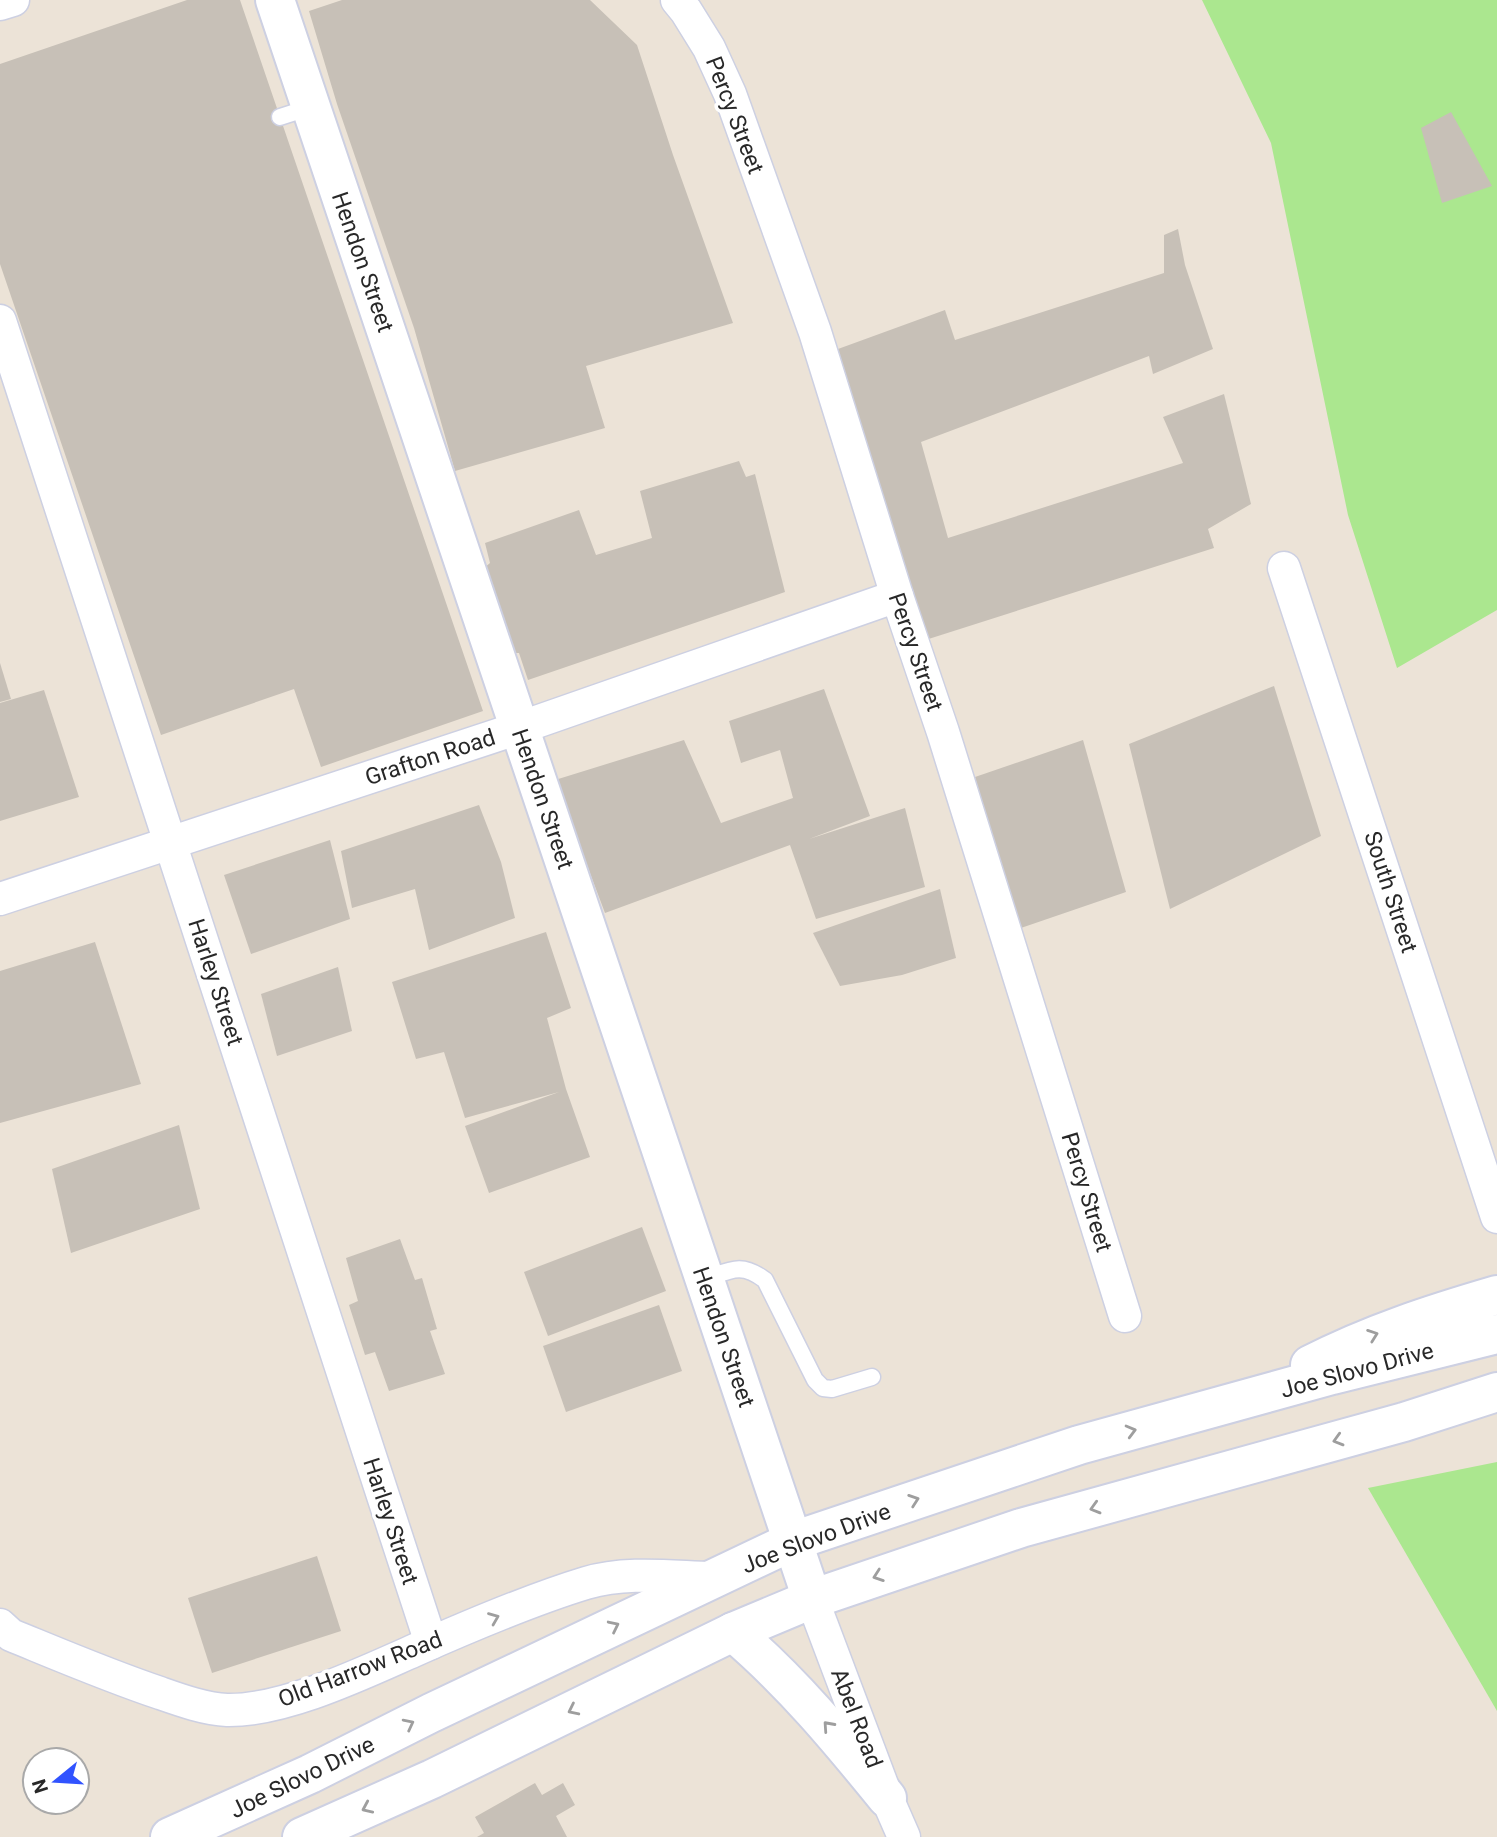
<svg xmlns="http://www.w3.org/2000/svg" width="1497" height="1837" font-family="Roboto,sans-serif">
	<style>
		.green { fill: #abe78f }
		.building { fill: #c7c0b7 }
		.lines { fill: none; stroke-linecap: round; stroke-linejoin: round }
		.service-casing { stroke: #cdd0e2; stroke-width: 19 }
		.minor-casing { stroke: #cdd0e2; stroke-width: 35 }
		.tertiary-casing { stroke: #cdd0e2; stroke-width: 42 }
		.secondary-casing { stroke: #cdd0e2; stroke-width: 42 }
		.service { stroke: #fff; stroke-width: 16 }
		.minor { stroke: #fff; stroke-width: 32 }
		.tertiary { stroke: #fff; stroke-width: 38 }
		.secondary { stroke: #fff; stroke-width: 38 }
		.oneway { stroke: #9e9e9e }
		.labels { text-anchor: middle; stroke-width: 7; stroke-linejoin: round; paint-order: stroke }
		.street-label { font-size: 23px; fill: #282828; stroke: #fff }
	</style>
	<rect width="100%" height="100%" fill="#ece3d7"/>
	<g class="green">
		<path d="M1202,0H1497V610L1397,668L1348,515L1271,143Z"/>
		<path d="M1497,1462V1711L1368,1488Z"/>
	</g>
	<g class="building">
		<path d="M187,0H240L483,711L321,767L294,689L161,735L0,264V64Z"/>
		<path d="M342,0H590L637,45L673,155L733,323L586,366L605,428L455,471L414,328L337,104L309,11Z"/>
		<path d="M1451,112L1492,186L1442,203L1421,128Z"/>
		<path d="M1178,229L1185,265L1213,349L1153,374L1149,356L921,442L948,538L1183,463L1163,417L1224,394L1251,504L1208,529L1214,548L916,643L827,353L945,310L955,340L1164,273V235Z"/>
		<path d="M739,461L746,477L755,474L785,592L528,680L519,653H510L483,569L490,563L485,543L579,510L596,555L652,538L640,491Z"/>
		<path d="M0,663L11,699L0,702Z"/>
		<path d="M1274,686L1321,836L1170,909L1129,744Z"/>
		<path d="M824,689L870,816L809,839L905,808L925,887L816,919L790,845L605,913L555,780L684,740L721,823L793,798L780,750L741,763L729,721Z"/>
		<path d="M44,690L79,797L0,821V703Z"/>
		<path d="M1083,740L1126,892L1018,929L975,777Z"/>
		<path d="M479,805L501,862L515,918L429,950L415,889L352,908L341,851Z"/>
		<path d="M330,840L350,919L251,954L224,875Z"/>
		<path d="M940,889L956,958L902,975L840,986L813,933Z"/>
		<path d="M546,932L571,1008L547,1018L566,1089L590,1157L489,1193L465,1126L559,1092L465,1118L444,1052L416,1059L392,982Z"/>
		<path d="M95,942L141,1084L0,1123V971Z"/>
		<path d="M338,967L352,1031L277,1056L261,994Z"/>
		<path d="M179,1125L200,1209L71,1253L52,1169Z"/>
		<path d="M642,1227L666,1291L548,1336L524,1272Z"/>
		<path d="M400,1239L415,1280L422,1278L437,1329L430,1331L445,1374L389,1391L375,1352L365,1355L349,1305L358,1301L346,1258Z"/>
		<path d="M659,1305L682,1371L566,1412L543,1346Z"/>
		<path d="M317,1556L341,1631L212,1673L188,1598Z"/>
		<path d="M535,1783L542,1795L563,1783L575,1805L556,1816L567,1837H477L484,1833L475,1817Z"/>
	</g>
	<g class="lines">
		<g class="service-casing">
			<g id="service">
				<path d="M280,117L311,107"/>
				<path d="M705,1279C731,1270 741,1262 765,1280L815,1380L823,1388L832,1389L872,1377"/>
			</g>
		</g>
		<g class="minor-casing">
			<g id="minor">
				<path d="M677,0L686,11L709,48L730,94L815,332L897,596L943,732L1125,1316"/>
				<path d="M0,4L13,0"/>
				<path d="M0,321L431,1643"/>
				<path d="M1284,568L1497,1217"/>
				<path d="M0,899L519,728L897,596"/>
				<path d="M812,1599L887,1798L904,1837"/>
				<path d="M0,1625L11,1635C60,1655 109,1676 160,1693C180,1700 205,1709 227,1710C284,1711 361,1674 413,1651C467,1627 530,1600 586,1583C627,1571 671,1577 713,1578"/>
			</g>
		</g>
		<g class="tertiary-casing">
			<path id="tertiary" d="M275,0L812,1599"/>
		</g>
		<g class="secondary-casing">
			<g id="secondary">
				<path d="M1310,1365C1370,1334 1432,1314 1497,1295"/>
				<path d="M733,1632C791,1681 839,1739 887,1798"/>
				<path d="M170,1837L310,1774L431,1713L793,1541L1079,1445L1332,1375L1497,1334"/>
				<path d="M302,1837L432,1779L733,1632L812,1599L1021,1528L1404,1422L1497,1392"/>
			</g>
		</g>
		<use href="#service" class="service"/>
		<use href="#minor" class="minor"/>
		<use href="#tertiary" class="tertiary"/>
		<use href="#secondary" class="secondary"/>
	</g>
	<defs><path id="oneway-chevron" d="M-2-3.5L2.5 0L-2 3.5" fill="none" stroke-width="1.6" stroke-linecap="round" stroke-linejoin="round" transform="scale(1.75)"/></defs>
	<g class="oneway">
		<use href="#oneway-chevron" transform="translate(1373 1335) rotate(-20)"/>
		<use href="#oneway-chevron" transform="translate(1131 1431) rotate(-15)"/>
		<use href="#oneway-chevron" transform="translate(1338 1440) rotate(164)"/>
		<use href="#oneway-chevron" transform="translate(914 1500) rotate(-19)"/>
		<use href="#oneway-chevron" transform="translate(1095 1508) rotate(164)"/>
		<use href="#oneway-chevron" transform="translate(878 1576) rotate(161)"/>
		<use href="#oneway-chevron" transform="translate(494 1618) rotate(-22)"/>
		<use href="#oneway-chevron" transform="translate(614 1626) rotate(-26)"/>
		<use href="#oneway-chevron" transform="translate(573 1710) rotate(154)"/>
		<use href="#oneway-chevron" transform="translate(409 1724) rotate(-27)"/>
		<use href="#oneway-chevron" transform="translate(828 1726) rotate(-132)"/>
		<use href="#oneway-chevron" transform="translate(367 1808) rotate(156)"/>
	</g>
	<g class="labels">
		<g class="street-label">
			<text transform="translate(735 115) rotate(69)" y="8">Percy Street</text>
			<text transform="translate(363 262) rotate(71)" y="8">Hendon Street</text>
			<text transform="translate(916 652) rotate(71)" y="8">Percy Street</text>
			<text transform="translate(430 757) rotate(-18)" y="8">Grafton Road</text>
			<text transform="translate(543 799) rotate(71)" y="8">Hendon Street</text>
			<text transform="translate(1391 892) rotate(72)" y="8">South Street</text>
			<text transform="translate(216 982) rotate(72)" y="8">Harley Street</text>
			<text transform="translate(1087 1192) rotate(73)" y="8">Percy Street</text>
			<text transform="translate(724 1337) rotate(71)" y="8">Hendon Street</text>
			<text transform="translate(1357 1370) rotate(-15)" y="8">Joe Slovo Drive</text>
			<text transform="translate(391 1521) rotate(72)" y="8">Harley Street</text>
			<text transform="translate(816 1538) rotate(-21)" y="8">Joe Slovo Drive</text>
			<text transform="translate(360 1669) rotate(-21)" y="8">Old Harrow Road</text>
			<text transform="translate(857 1718) rotate(69)" y="8">Abel Road</text>
			<text transform="translate(302 1777) rotate(-26)" y="8">Joe Slovo Drive</text>
		</g>
	</g>
	<g transform="translate(56 1781) rotate(252)"><circle r="33" fill="#ffffff" stroke="#a9a9a9" stroke-width="2"/>
	<path d="M0-5L12 26L0 18L-12 26Z" fill="#3153ff"/>
	<text y="-10" font-size="19" font-weight="bold" text-anchor="middle" fill="#282828">N</text>
	</g>
</svg>
